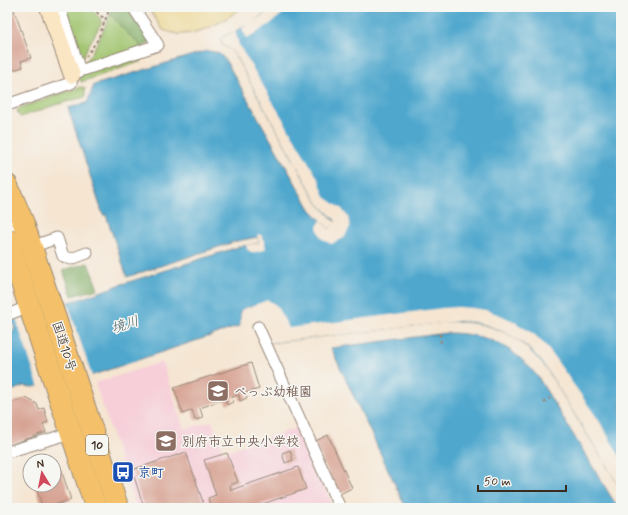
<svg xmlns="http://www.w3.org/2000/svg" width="628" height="515" font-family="Mynerve,'Klee One',sans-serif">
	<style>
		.built { fill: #f6cfd9 }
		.green { fill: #a1c56f; stroke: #6e7846 }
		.forest { fill: #80aa62; stroke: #5e6a40 }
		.sand { fill: #eeda9e; stroke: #94825e }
		.water { fill: #50a7cd; stroke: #466876 }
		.pier { fill: #f5e5d1 }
		.building { fill: #d59e8d }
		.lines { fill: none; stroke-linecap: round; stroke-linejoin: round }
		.street-casing { stroke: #988878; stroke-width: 13 }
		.secondary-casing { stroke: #988878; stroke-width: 18 }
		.highway-casing { stroke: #988878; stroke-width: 23 }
		.path { stroke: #988878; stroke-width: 2; stroke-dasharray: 3 3; stroke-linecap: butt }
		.street { stroke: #fff; stroke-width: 11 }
		.secondary { stroke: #fbe6c4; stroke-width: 16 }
		.highway { stroke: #f4c16b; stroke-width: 21 }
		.labels { text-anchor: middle; stroke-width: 3; stroke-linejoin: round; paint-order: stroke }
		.shield { fill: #f6f6f2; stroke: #73675e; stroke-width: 1 }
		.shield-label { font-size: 12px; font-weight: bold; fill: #3b2a1e }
		.street-label { font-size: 13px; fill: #3b2a1e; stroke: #f6f6f2 }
		.education-label { font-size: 13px; font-weight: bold; fill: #785e54; stroke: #f6f6f2; text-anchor: start }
		.transit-label { font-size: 13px; font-weight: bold; fill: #164399; stroke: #f6f6f2; text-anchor: start }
		.water-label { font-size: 14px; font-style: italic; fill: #435c64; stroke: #f6f6f2 }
	</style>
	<rect width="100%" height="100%" fill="#f6f6f2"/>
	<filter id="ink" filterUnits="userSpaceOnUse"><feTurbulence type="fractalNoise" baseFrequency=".025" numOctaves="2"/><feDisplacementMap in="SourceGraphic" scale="8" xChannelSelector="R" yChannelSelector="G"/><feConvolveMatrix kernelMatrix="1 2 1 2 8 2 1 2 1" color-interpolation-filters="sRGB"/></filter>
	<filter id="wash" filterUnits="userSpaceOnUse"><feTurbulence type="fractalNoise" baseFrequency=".012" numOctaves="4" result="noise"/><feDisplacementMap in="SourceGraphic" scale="16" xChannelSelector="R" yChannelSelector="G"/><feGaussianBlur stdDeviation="0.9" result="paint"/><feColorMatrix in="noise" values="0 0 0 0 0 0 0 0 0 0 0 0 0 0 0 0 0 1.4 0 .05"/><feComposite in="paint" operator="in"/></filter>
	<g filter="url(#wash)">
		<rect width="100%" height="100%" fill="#f5e5d1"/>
		<path class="built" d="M162,362L184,429L212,421L223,452L296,428L334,508H136L95,383Z"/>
		<g class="green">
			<path d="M63,7H89L101,19V24L87,48L82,60Z"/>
			<path d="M110,14L127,33L136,40L142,48L83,65C95,50 103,32 110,14Z"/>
			<path d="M139,56L142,61L81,82L78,74Z"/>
			<path d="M81,87L85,88V97L55,105L21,117L19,116L17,112L19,108Z"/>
		</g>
		<g class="forest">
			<path d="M112,7H130L146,32L150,42L142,48L136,40L127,33L110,14Z"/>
			<path d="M88,263L98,289L72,296L63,270Z"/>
		</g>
		<path class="sand" d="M148,7H241C227,21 198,35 178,34C173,33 168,32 163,30Z"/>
		<g class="water">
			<path d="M274,7H621V489L548,371C522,335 490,319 445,322L269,343L252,306L241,310L240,326L93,375L33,387L23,386L7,393V334L15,329L12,319L83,298L119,285L238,247L259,243L258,237L237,241L127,277L106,215H103L68,108L87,103L94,85L206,51C215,51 221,53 226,61L310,209L329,229L336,222L318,203L235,55L228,48L222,45L221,38L250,24Z"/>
			<path d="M446,333C487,333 513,346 538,377L618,508H406L331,348Z"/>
		</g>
		<g class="pier">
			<path d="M274,7H291L270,24L247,39L242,28L263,15Z"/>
			<path d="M235,31L239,45L319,180L325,197L342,209L348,217L350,227L344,238L331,244L321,238L317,227L321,220L329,229L336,221L318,203L235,55L228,48L222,45L221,38Z"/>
			<path d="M258,234L262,235L266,248L264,250L252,253L247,249L246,245L259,243L258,237H257Z"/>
			<path d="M268,300L276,305L289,328L443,308L458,307L472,308L486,310L500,315L513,321L535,335L544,344L552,354L598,419L621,458V489L548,371L541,361L532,351L522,343L511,336L500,330L486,325L473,322L459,321L269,343L259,320H257L251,308L243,311L242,325L240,326L241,310Z"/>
			<path d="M67,301L92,376L39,388L15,316Z"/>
		</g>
		<g id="blocks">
			<g class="building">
				<path d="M7,7H13L31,58L21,61L23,67L13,70L11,65L7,66Z"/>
				<path d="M251,363L259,389L245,393L247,398L240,401L239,395L232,397L233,402L227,405L225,399L200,408L203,418L195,420L192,410L183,414L174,388Z"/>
				<path d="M26,398L37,404L39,410L44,408L48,422L43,424L46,432L7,446V404Z"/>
				<path d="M328,435L352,488L338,495L314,442Z"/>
				<path d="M290,450L293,460L285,463L282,453Z"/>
				<path d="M186,452L205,508H144L132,470Z"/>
				<path d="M227,453L238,482L230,485L231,490L298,467L306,489L251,508H211L208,498L216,495L204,460Z"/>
				<path d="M61,469L71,500L43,508L35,485H54V471Z"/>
			</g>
		</g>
	</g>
	<g filter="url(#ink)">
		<use href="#blocks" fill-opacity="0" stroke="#988878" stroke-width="1"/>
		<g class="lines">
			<g class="street-casing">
				<g id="street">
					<path d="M59,7L80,71"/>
					<path d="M7,105L71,83L72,75L77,72L158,45L133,7"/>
					<path d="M7,226L23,222"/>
					<path d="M31,247L57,238L63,256L71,259L87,253"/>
					<path d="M7,315L30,306"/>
					<path d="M258,327L340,508"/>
					<path d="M7,452L71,433"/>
				</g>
			</g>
			<g class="secondary-casing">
				<path id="secondary" d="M48,7L72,75"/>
			</g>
			<g class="highway-casing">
				<g id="highway">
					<path d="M7,185L23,222L51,305L118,508"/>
					<path d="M7,239L96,508"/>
				</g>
			</g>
			<g class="path">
				<path d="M93,7L100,16L106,18"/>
				<path d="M86,57L98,39L110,7"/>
				<path d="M440,334L441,344"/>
				<path d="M544,403L550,398"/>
			</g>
			<use href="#street" class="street"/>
			<use href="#secondary" class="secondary"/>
			<use href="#highway" class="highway"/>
		</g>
	</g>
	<defs>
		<g id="school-square" transform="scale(1.15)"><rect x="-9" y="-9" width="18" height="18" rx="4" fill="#8d6e63" stroke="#f6f6f2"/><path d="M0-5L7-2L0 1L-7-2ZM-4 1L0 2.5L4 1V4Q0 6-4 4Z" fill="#fff"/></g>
		<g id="bus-square" transform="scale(1.15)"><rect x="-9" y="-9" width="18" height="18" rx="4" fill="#1a4fb4" stroke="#f6f6f2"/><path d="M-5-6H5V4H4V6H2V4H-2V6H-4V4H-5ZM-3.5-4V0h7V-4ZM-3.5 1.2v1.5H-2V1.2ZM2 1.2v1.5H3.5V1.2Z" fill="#fff"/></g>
	</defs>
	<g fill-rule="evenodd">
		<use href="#school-square" x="218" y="391"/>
		<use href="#school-square" x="166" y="441"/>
		<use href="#bus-square" x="123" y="472"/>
	</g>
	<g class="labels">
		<rect class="shield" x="86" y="435" width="22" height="20" rx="3"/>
		<g class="shield-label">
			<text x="97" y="449">10</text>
		</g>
		<g class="street-label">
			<text transform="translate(65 346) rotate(72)" y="5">国道10号</text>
		</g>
		<g class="education-label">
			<text x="234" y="396">べっぷ幼稚園</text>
			<text x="182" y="446">別府市立中央小学校</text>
		</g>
		<g class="transit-label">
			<text x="138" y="477">京町</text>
		</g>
		<g class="water-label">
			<text transform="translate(125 324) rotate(-18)" y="5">境川</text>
		</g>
	</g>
	<rect width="628" height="515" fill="none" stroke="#f6f6f2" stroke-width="24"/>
	<g transform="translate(42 473) rotate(350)"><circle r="19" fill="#f6f6f2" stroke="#aba49d"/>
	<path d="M0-3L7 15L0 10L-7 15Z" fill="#d1495b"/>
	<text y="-6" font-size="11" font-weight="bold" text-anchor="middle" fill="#3b2a1e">N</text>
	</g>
	<path d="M478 485v6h88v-6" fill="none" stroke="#3b2a1e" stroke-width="2"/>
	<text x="484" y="485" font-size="12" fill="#3b2a1e" stroke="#f6f6f2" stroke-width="3" paint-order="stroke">50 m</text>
</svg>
